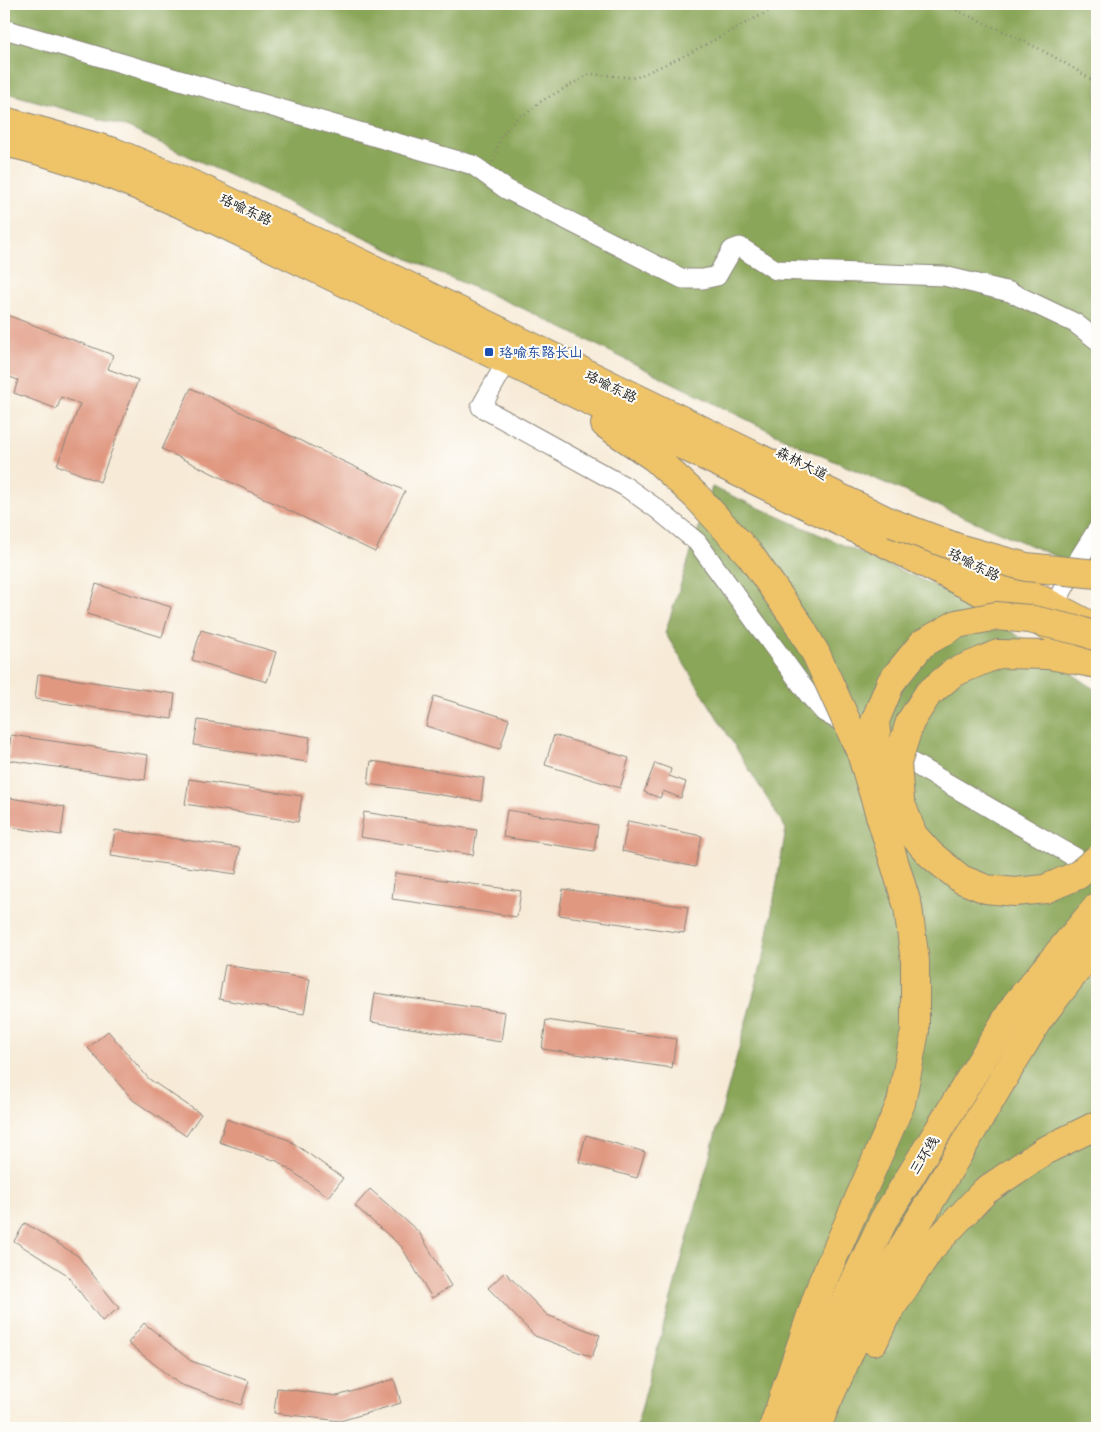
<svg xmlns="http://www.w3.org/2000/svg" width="1101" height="1432" font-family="Pangolin,'LXGW WenKai TC',sans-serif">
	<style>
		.forest { fill: #8aa659; stroke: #53613a }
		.building { fill: #e09881 }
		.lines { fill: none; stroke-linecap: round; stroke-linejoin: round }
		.minor-casing { stroke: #8a847a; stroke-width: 21 }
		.highway-casing { stroke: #8a847a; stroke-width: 30 }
		.path { stroke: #8a847a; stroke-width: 2.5; stroke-dasharray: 1 4; stroke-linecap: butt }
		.minor { stroke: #fff; stroke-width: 19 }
		.highway { stroke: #efc469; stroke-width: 28 }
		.highway-bridge-casing { stroke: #8a847a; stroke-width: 30; stroke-linecap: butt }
		.highway-bridge { stroke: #efc469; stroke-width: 28 }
		.transit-dot { fill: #1a4fb4; stroke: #fdfcf7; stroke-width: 2 }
		.labels { text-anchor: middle; stroke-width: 4; stroke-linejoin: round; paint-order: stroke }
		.street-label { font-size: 14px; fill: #1c1c1c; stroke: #fdfcf7 }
		.transit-label { font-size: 14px; fill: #164399; stroke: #fdfcf7; text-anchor: start }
	</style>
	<rect width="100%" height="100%" fill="#fdfcf7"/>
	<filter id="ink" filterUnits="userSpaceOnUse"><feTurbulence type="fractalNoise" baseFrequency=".02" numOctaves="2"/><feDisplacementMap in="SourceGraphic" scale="10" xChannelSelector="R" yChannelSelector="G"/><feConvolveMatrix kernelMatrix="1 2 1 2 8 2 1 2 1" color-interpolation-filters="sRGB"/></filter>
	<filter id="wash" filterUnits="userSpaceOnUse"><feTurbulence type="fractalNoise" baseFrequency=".0096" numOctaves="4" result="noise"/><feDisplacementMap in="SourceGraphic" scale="20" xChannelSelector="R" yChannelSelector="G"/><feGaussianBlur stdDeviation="1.12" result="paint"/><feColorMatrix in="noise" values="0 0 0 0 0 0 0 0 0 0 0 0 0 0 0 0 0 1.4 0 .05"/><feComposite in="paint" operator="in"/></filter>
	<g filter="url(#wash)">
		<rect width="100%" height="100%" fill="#f7ebd8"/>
		<g class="forest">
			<path d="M4,4H1097V590L1057,557L806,449L524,309L428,268L124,126L4,92Z"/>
			<path d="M712,487L965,599L1097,691V1428H636L765,952L786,829L665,633Z"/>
		</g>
		<g id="blocks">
			<g class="building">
				<path d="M7,315L113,355L108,369L138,380L100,482L57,465L80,404L61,397L57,409L14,393L18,380L4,375V323Z"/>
				<path d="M191,388L405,491L375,552L162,449Z"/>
				<path d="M96,584L171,607L162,637L87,614Z"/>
				<path d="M201,630L276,652L267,682L192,660Z"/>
				<path d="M38,674L175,694L172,719L35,699Z"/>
				<path d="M434,696L509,719L500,749L426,726Z"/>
				<path d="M198,720L310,737L307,762L194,745Z"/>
				<path d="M11,735L148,755L145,780L8,760Z"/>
				<path d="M554,735L629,758L620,788L545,765Z"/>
				<path d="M371,761L484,778L481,801L368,784Z"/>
				<path d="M655,763L671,769L669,776L686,782L681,798L663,791L660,798L644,792Z"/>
				<path d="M189,779L302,796L298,822L185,804Z"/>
				<path d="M4,797L65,807L61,835L4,826Z"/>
				<path d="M507,810L598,825L594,851L503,837Z"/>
				<path d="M364,812L477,830L473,855L360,837Z"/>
				<path d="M628,821L702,836L695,867L622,851Z"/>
				<path d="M115,830L240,848L236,874L111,856Z"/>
				<path d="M395,873L521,891L517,917L392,899Z"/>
				<path d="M563,889L688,907L684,933L559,915Z"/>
				<path d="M225,965L310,979L304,1014L219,999Z"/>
				<path d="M375,993L505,1012L501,1042L371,1022Z"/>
				<path d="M546,1020L676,1039L672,1068L542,1049Z"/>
				<path d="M108,1031L149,1079L201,1114L186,1136L133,1100L88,1048Z"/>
				<path d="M226,1119L289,1140L343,1178L329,1197L277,1161L219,1142Z"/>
				<path d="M586,1135L645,1152L637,1178L579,1162Z"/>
				<path d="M370,1189L419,1232L451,1286L432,1298L401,1246L355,1206Z"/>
				<path d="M25,1223L78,1256L119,1308L102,1321L66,1274L14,1241Z"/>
				<path d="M505,1272L547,1315L600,1335L592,1357L535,1336L488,1288Z"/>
				<path d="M144,1323L191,1361L249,1381L241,1405L179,1384L128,1343Z"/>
				<path d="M394,1379L401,1403L340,1421L274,1413L277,1388L337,1396Z"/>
			</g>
		</g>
	</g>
	<g filter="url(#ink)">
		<use href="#blocks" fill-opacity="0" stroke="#8a847a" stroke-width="1"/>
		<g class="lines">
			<g class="minor-casing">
				<g id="minor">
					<path d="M4,29L473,165L506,189L683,279H703L717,276L732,250L740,247L776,270L944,276L1010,292L1075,323L1097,340"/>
					<path d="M507,361L481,407L626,487L657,509L697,542L809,695L824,712L849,726"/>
					<path d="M1061,593L1080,557L1097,530"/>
					<path d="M890,750L1097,870"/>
				</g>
			</g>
			<g class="highway-casing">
				<g id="highway">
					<path d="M4,121L114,152L196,186L361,263L914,534"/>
					<path d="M4,142C67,155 127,181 186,206L885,543L1097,651"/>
					<path d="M605,424L655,458L697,497L750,555L798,623"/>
					<path d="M952,553L1097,629"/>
					<path d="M928,694L953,673L998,654L1049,655L1097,664"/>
					<path d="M874,1341L885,1317L930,1249L985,1191L1044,1151L1097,1125"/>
					<path d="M773,1428L822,1283L901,1103"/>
					<path d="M792,1428L838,1317L884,1219L1016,1004L1097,907"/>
					<path d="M817,1428L823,1411L878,1289L1038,1020L1097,944"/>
				</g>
			</g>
			<g class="path">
				<path d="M943,4C995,28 1050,50 1097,84"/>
				<path d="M493,162L501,136L519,116L527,113L540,102L590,74L635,78L688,54L782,4"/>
			</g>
			<use href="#minor" class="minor"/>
			<use href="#highway" class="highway"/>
			<g class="highway-bridge-casing">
				<g id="highway-bridge">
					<path d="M892,523L961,549L1026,567L1097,574"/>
					<path d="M798,623L816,654L861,753L908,907L915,961V1031L901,1103"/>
					<path d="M928,694L910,722L897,763L900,801L913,835L931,855L961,879L986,889L1015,892L1045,889L1078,875L1097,859"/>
					<path d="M880,777L875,721L891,682L922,644L957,624L996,616L1029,619L1081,631L1097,637"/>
				</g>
			</g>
			<use href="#highway-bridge" class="highway-bridge"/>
		</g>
	</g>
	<rect class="transit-dot" x="484" y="347" width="10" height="10" rx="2.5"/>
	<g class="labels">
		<g class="street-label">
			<text transform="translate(246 209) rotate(25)" y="5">珞喻东路</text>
			<text transform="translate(611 386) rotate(26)" y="5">珞喻东路</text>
			<text transform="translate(802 463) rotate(27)" y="5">森林大道</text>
			<text transform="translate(974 564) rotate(27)" y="5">珞喻东路</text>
			<text transform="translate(924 1155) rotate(-58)" y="5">三环线</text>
		</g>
		<g class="transit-label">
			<text x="499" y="357">珞喻东路长山</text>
		</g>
	</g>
	<rect width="1101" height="1432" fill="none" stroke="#fdfcf7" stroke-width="20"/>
</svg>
